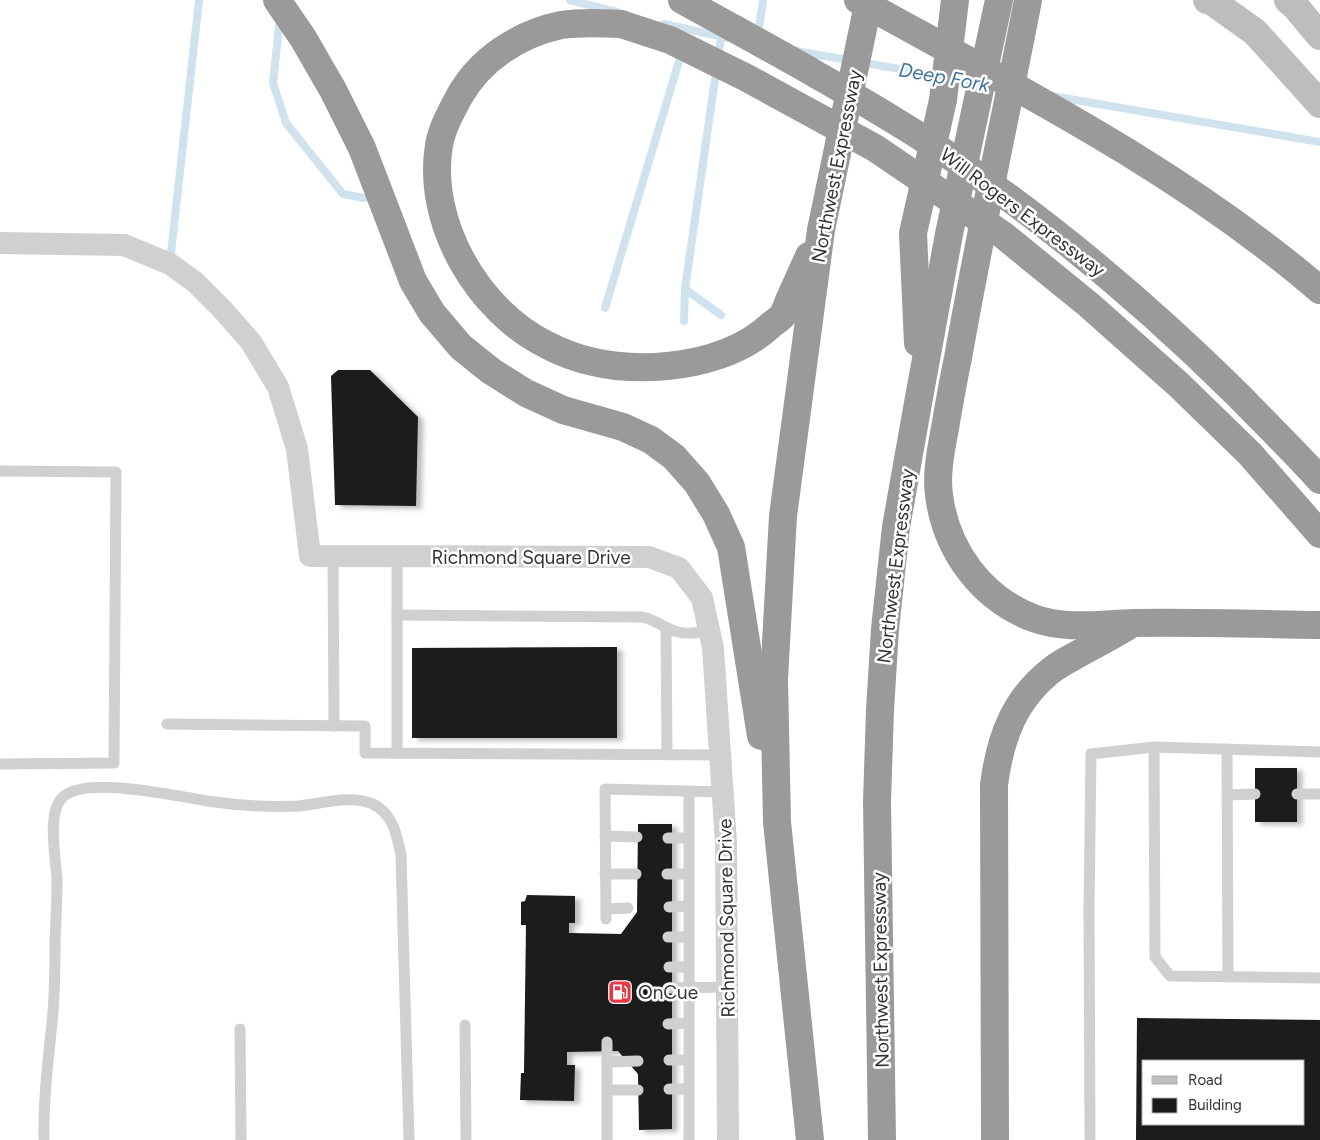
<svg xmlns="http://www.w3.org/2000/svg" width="1320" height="1140" font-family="Figtree,sans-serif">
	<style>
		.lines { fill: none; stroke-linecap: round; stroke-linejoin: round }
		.stream { stroke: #cfe2ee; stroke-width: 8 }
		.building { fill: #1a1a1a; fill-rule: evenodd; filter: url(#shadow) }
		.lane { stroke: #d0d0d0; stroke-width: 11 }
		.street { stroke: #d0d0d0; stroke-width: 22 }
		.secondary { stroke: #bdbdbd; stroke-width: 28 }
		.highway { stroke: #9a9a9a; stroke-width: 28 }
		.highway-bridge { stroke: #9a9a9a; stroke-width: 28 }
		.labels { text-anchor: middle; stroke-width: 5; stroke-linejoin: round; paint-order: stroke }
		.street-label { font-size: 19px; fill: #333; stroke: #fff }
		.poi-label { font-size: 19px; fill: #333; stroke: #fff; text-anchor: start }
		.water-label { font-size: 20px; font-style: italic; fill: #3f7597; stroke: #fff }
	</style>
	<defs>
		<filter id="shadow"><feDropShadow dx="5.5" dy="3" stdDeviation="2.5" flood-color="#0004"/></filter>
	</defs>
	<rect width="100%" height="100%" fill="#fff"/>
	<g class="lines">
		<g class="stream">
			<path d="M570,0L617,12"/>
			<path d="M280,17L273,83L286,123L343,194L364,198"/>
			<path d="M664,24L728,38"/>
			<path d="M758,35L763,0"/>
			<path d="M796,51L940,76"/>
			<path d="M951,78L977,83"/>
			<path d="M1052,96L1320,142"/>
			<path d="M170,262L199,0"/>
			<path d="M685,289L721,315"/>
			<path d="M605,308L682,51"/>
			<path d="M684,321L685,289L721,37"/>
		</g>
	</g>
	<g class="building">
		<path d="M338,370H370L418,417L416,506L335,505L331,376Z"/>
		<path d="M617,647V738H412V648Z"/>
		<rect x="1255" y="768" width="42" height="54"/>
		<path d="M638,824H672V1129L639,1130L638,1074L618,1051L567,1052V1065H575L574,1101L520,1100L521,1073H524L526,925H521V902L525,901L527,895L575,896V923H569V933L621,934L637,912Z"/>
		<path d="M1137,1018L1320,1020V1140H1136ZM1144,1061H1304V1124H1144Z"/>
	</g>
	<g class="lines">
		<g class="lane">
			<path d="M0,471L116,472L114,763L0,764"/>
			<path d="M333,556L334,726"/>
			<path d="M397,557V753"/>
			<path d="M397,615L642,617C655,619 665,629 678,632C688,635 699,632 709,631"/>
			<path d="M666,627L667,754"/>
			<path d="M167,724L365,726V753L720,755"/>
			<path d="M1154,747L1155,957L1170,976L1320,978"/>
			<path d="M1227,749L1228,977"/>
			<path d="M689,792V1140"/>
			<path d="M1297,794H1320"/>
			<path d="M1228,795L1255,794"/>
			<path d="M605,836L637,837"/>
			<path d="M668,838H689"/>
			<path d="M605,874H636"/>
			<path d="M667,874H689"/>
			<path d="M669,907L689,906"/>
			<path d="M606,909L628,908"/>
			<path d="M606,919L605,789L723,792"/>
			<path d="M668,937H689"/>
			<path d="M669,967H689"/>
			<path d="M668,988L727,987"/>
			<path d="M668,1024L689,1023"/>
			<path d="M465,1025L466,1140"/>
			<path d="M240,1029L241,1140"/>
			<path d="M607,1042V1140"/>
			<path d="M669,1060H689"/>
			<path d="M607,1062L638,1061"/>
			<path d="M669,1089H689"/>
			<path d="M607,1090H638"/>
			<path d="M44,1140C43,1097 49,1055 53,1012C55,988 55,964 55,940C56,920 57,900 57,880C56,859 47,816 61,799C83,773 183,798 215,802C242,806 271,807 298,806C321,804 351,794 373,804C393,814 397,835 401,855L409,1140"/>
			<path d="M1090,1140L1089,910L1091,754L1154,747L1320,752"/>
		</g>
		<path class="street" d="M0,243L124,245L170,264L195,282L222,309L251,342L278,387L297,449L310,556L649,557L679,568L702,598L713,648L726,843L728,1140"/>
		<g class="secondary">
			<path d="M1207,0L1213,2L1255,32L1320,104"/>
			<path d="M1288,0L1295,6L1320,36"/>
		</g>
		<g class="highway">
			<path d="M277,0L303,38L333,90L362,148L413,281L432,313L461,347L491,371L526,393L563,410L623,427L651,440L674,457L697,483L716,514L731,547L761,736"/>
			<path d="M1028,0C1005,119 979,238 958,358C953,381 949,405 945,428C941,450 936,473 939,495C946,550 981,598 1033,618C1065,630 1100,624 1133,623C1195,622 1258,624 1320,625"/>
			<path d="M621,24C601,23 581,22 561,25C519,34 480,59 459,97C451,112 442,128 439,145C426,223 478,311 547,345C585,365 626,370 668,366C705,362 743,351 771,325C774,322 780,319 783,315C786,309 788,302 791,296C797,283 803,269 809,256"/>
			<path d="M918,343L913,233L943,100L955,0"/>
			<path d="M810,1140L777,822L774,679L783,516L821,230L869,0"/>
			<path d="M882,1140L877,802L880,710L885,629L896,527L920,392L949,234L999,0"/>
			<path d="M995,1140L994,785C1000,738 1014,699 1053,669C1061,663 1071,658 1080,653C1097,644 1114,635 1130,625"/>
		</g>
		<g class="highway-bridge">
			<path d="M682,0C760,43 838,85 913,132C1031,207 1140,298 1239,396C1266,424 1294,451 1320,480"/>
			<path d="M858,0C1017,88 1181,171 1320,290"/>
			<path d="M621,24L670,40L745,77L875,148L1003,235L1089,305L1179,385L1250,454L1320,534"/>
		</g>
	</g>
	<defs>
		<g id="fuel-square" transform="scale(1.25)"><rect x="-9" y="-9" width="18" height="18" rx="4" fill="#e63946" stroke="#fff"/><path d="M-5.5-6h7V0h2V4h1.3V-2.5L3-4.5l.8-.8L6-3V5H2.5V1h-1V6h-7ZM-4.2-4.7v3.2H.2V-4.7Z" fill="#fff"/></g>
	</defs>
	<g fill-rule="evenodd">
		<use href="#fuel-square" x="620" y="992"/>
	</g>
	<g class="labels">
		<g class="street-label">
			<text transform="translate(836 166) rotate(-79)" y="7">Northwest Expressway</text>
			<text transform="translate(1023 212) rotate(37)" y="7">Will Rogers Expressway</text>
			<text x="531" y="564">Richmond Square Drive</text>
			<text transform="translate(895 566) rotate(-83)" y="7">Northwest Expressway</text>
			<text transform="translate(726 918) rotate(-91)" y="7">Richmond Square Drive</text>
			<text transform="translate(880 970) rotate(-91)" y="7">Northwest Expressway</text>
		</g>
		<g class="poi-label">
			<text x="638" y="999">OnCue</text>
		</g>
		<g class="water-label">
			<text transform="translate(944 77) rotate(10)" y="7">Deep Fork</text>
		</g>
	</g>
	<rect x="1142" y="1060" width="162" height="65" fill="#ffffff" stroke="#adadad"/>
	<rect x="1152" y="1076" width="25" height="8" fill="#bdbdbd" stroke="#adadad"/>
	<text x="1188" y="1085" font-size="15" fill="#333333">Road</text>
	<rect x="1152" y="1098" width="25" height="15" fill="#1a1a1a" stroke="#adadad"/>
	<text x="1188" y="1110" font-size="15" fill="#333333">Building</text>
</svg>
